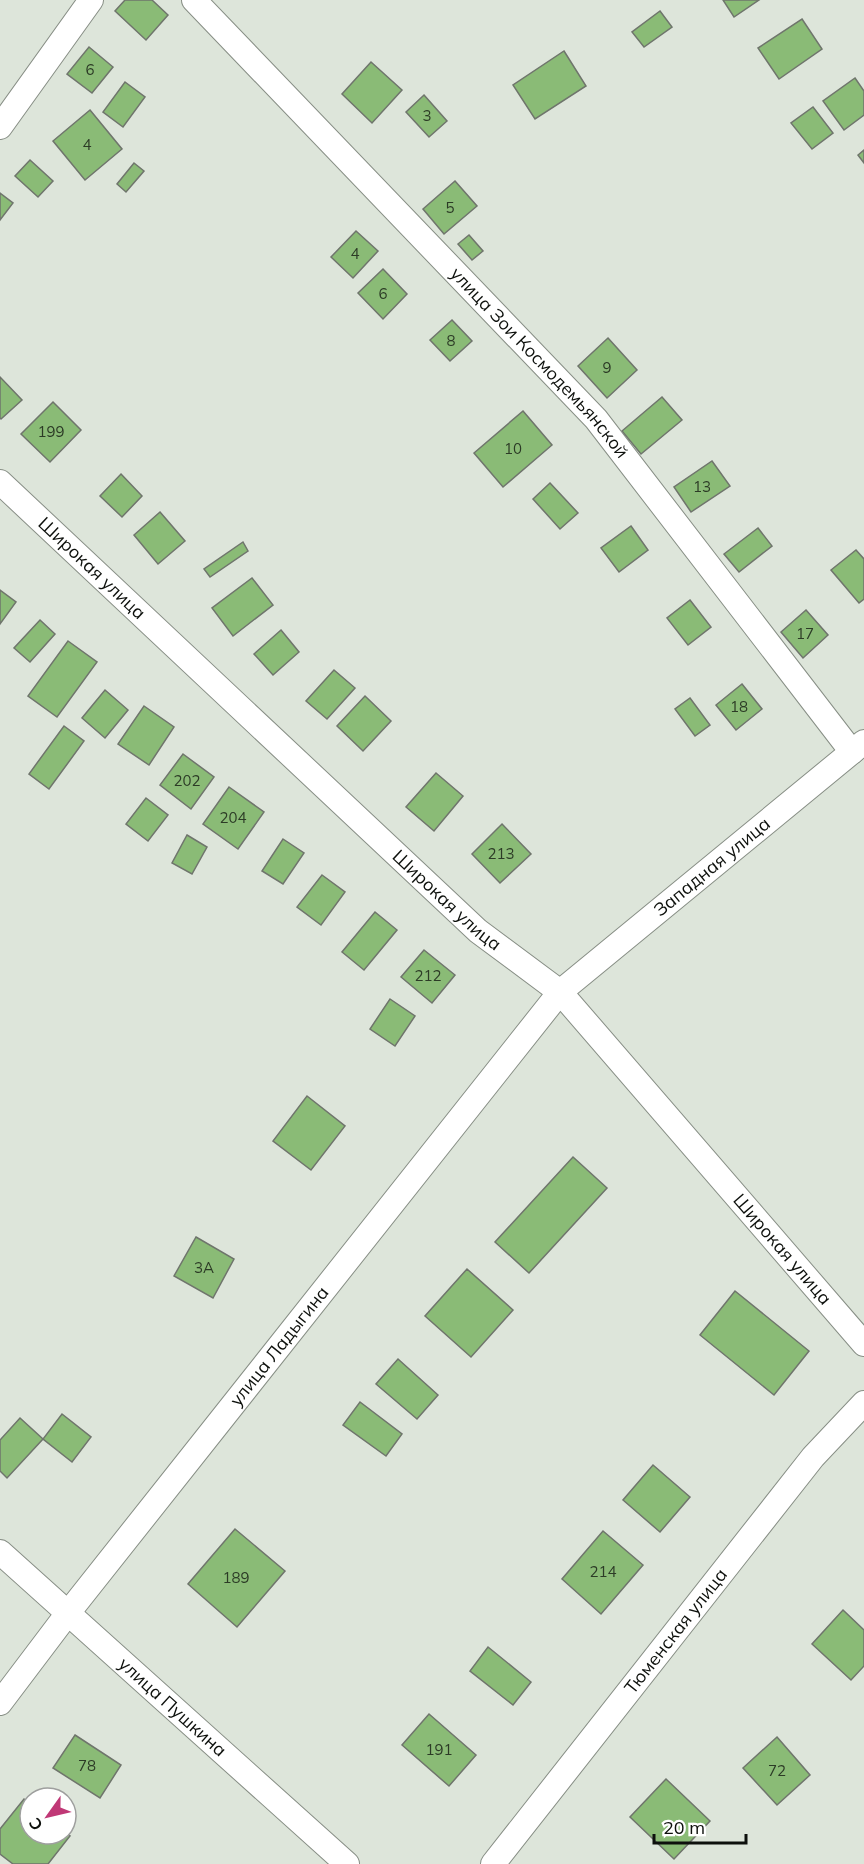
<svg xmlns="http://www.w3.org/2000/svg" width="864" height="1864" font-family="Mulish,sans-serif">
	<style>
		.building { fill: #8abb76; stroke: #6f756c; stroke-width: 1.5 }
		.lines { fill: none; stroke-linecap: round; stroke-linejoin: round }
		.minor-casing { stroke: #878e85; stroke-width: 26 }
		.minor { stroke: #fff; stroke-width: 24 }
		.labels { text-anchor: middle; stroke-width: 5; stroke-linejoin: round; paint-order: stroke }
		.number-label { font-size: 15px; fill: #2c3b26 }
		.street-label { font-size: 18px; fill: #0d100c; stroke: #fff }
	</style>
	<rect width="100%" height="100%" fill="#dde5da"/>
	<g class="building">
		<path d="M125,0H152L168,15L146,40L115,11Z"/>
		<path d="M723,0H759L734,17Z"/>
		<path d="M660,11L672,27L644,47L632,32Z"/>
		<path d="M802,19L822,49L779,79L758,48Z"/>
		<path d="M89,47L113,67L92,93L67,74Z"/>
		<path d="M564,51L586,86L535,119L513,85Z"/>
		<path d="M371,62L402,90L372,123L342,94Z"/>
		<path d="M855,78L864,91V115L844,130L823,101Z"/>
		<path d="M125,82L145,97L123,127L103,112Z"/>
		<path d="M424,95L447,121L429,137L406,112Z"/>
		<path d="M813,107L833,133L812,149L791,123Z"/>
		<path d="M90,110L122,149L85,180L53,141Z"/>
		<path d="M864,150V163L858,155Z"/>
		<path d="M30,160L53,181L38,197L15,176Z"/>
		<path d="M134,163L144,171L126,192L117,184Z"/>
		<path d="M455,181L477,206L444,234L423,209Z"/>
		<path d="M0,193L13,203L0,220Z"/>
		<path d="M356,231L378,251L353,278L331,257Z"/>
		<path d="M469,235L483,251L472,260L458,244Z"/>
		<path d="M383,269L407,294L383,319L358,293Z"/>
		<path d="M452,320L472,341L450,361L430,340Z"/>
		<path d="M608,338L637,370L607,398L578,366Z"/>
		<path d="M0,377L22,400L1,419L0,418Z"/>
		<path d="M662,397L682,420L641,454L622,431Z"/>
		<path d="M53,402L81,430L50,462L21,434Z"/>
		<path d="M523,411L552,445L503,487L474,453Z"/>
		<path d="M712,461L730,486L691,512L674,487Z"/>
		<path d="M121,474L142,496L122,517L100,496Z"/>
		<path d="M550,483L578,513L560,529L533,499Z"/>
		<path d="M160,512L185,541L158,564L134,535Z"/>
		<path d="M631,526L648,550L619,572L601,548Z"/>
		<path d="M758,528L772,546L739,572L724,554Z"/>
		<path d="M243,542L248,551L210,577L204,569Z"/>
		<path d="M856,550L864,559V599L859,603L831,570Z"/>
		<path d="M252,578L273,605L233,636L212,608Z"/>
		<path d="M0,590L16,602L0,624Z"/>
		<path d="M690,600L711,627L688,645L667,618Z"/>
		<path d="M806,610L828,635L803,658L781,632Z"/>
		<path d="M40,620L55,634L30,662L14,648Z"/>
		<path d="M281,630L299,652L273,675L254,654Z"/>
		<path d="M68,641L97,662L57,717L28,696Z"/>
		<path d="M334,670L355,688L327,719L306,701Z"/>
		<path d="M742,684L762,709L736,730L716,705Z"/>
		<path d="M105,690L128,710L105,738L82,718Z"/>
		<path d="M365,696L391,721L363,751L337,726Z"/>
		<path d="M690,698L710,725L695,736L675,709Z"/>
		<path d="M144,706L174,727L149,765L118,744Z"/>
		<path d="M64,726L84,741L49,789L29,774Z"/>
		<path d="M183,754L214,777L191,809L160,785Z"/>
		<path d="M436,773L463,796L434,831L406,807Z"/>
		<path d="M229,787L264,812L238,849L203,824Z"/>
		<path d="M146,798L168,815L148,841L126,824Z"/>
		<path d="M502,824L531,854L500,883L472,854Z"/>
		<path d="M187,835L207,847L192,874L172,863Z"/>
		<path d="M283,839L304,853L283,884L262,871Z"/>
		<path d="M322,875L345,892L321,925L297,907Z"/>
		<path d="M375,912L397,930L364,970L342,952Z"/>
		<path d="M424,950L455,975L432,1003L401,977Z"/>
		<path d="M390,999L415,1016L395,1046L370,1029Z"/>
		<path d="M307,1096L345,1126L311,1170L273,1141Z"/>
		<path d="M573,1157L607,1188L529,1273L495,1242Z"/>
		<path d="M196,1237L234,1259L213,1298L174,1276Z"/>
		<path d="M467,1269L513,1310L471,1357L425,1316Z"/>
		<path d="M735,1291L809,1351L774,1395L700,1335Z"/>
		<path d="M398,1359L438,1395L417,1419L376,1384Z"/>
		<path d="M360,1402L402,1434L386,1456L343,1425Z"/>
		<path d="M62,1414L91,1437L72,1462L43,1439Z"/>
		<path d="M20,1418L43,1439L7,1478L0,1471V1440Z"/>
		<path d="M653,1465L690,1497L660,1532L623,1500Z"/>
		<path d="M235,1529L285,1571L237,1627L188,1584Z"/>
		<path d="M603,1531L643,1565L601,1614L562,1579Z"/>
		<path d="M843,1610L864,1630V1666L851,1680L812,1644Z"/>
		<path d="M488,1647L531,1682L513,1705L470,1671Z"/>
		<path d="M429,1714L476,1755L449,1786L402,1745Z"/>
		<path d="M75,1735L121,1765L100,1798L53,1768Z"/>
		<path d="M777,1737L810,1775L777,1805L743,1768Z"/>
		<path d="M666,1779L710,1821L674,1859L630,1817Z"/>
		<path d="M24,1799L30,1804V1834L66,1833L70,1836L48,1864H13L0,1854V1829Z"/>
	</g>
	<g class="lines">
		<g class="minor-casing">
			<g id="minor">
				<path id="s1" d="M194,0L596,419L852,752"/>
				<path d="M0,127L91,0"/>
				<path id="s2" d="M0,482L478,931L560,992L864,1344"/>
				<path id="s3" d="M0,1552L347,1864"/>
				<path id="s4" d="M0,1703L68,1613L560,992L864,742"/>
				<path id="s5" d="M493,1864L813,1457L864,1403"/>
			</g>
		</g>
		<use href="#minor" class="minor"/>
	</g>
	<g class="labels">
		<g class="number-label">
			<text x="90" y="75">6</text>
			<text x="427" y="121">3</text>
			<text x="87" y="150">4</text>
			<text x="450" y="213">5</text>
			<text x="355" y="259">4</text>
			<text x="383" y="299">6</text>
			<text x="451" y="346">8</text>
			<text x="607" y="373">9</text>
			<text x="51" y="437">199</text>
			<text x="513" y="454">10</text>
			<text x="702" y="492">13</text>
			<text x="805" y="639">17</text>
			<text x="739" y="712">18</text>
			<text x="187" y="786">202</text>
			<text x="233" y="823">204</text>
			<text x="501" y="859">213</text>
			<text x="428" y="981">212</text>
			<text x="204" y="1273">3А</text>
			<text x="603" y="1577">214</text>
			<text x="236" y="1583">189</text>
			<text x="439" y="1755">191</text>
			<text x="87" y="1771">78</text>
			<text x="777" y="1776">72</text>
		</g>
		<g class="street-label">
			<text dy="6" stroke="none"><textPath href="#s1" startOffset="501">улица Зои Космодемьянской</textPath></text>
			<text dy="6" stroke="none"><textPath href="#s2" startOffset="126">Широкая улица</textPath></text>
			<text dy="6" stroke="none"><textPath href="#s4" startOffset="1102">Западная улица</textPath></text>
			<text dy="6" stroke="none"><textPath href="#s2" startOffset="612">Широкая улица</textPath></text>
			<text dy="6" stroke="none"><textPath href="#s2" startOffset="1098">Широкая улица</textPath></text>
			<text dy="6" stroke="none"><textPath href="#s4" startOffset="453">улица Ладыгина</textPath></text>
			<text dy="6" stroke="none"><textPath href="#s5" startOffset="296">Тюменская улица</textPath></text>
			<text dy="6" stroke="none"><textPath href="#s3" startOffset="232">улица Пушкина</textPath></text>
		</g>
	</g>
	<g transform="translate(48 1816) rotate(236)"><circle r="28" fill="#ffffff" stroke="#9e9f9e" stroke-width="1.5"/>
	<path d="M0-4.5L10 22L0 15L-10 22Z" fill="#c03876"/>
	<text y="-9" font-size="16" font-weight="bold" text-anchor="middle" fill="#0d100c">С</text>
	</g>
	<path d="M654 1834v9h92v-9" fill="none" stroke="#0d100c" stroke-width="3"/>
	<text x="663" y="1834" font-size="18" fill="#0d100c" stroke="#ffffff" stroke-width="4.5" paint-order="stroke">20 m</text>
</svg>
